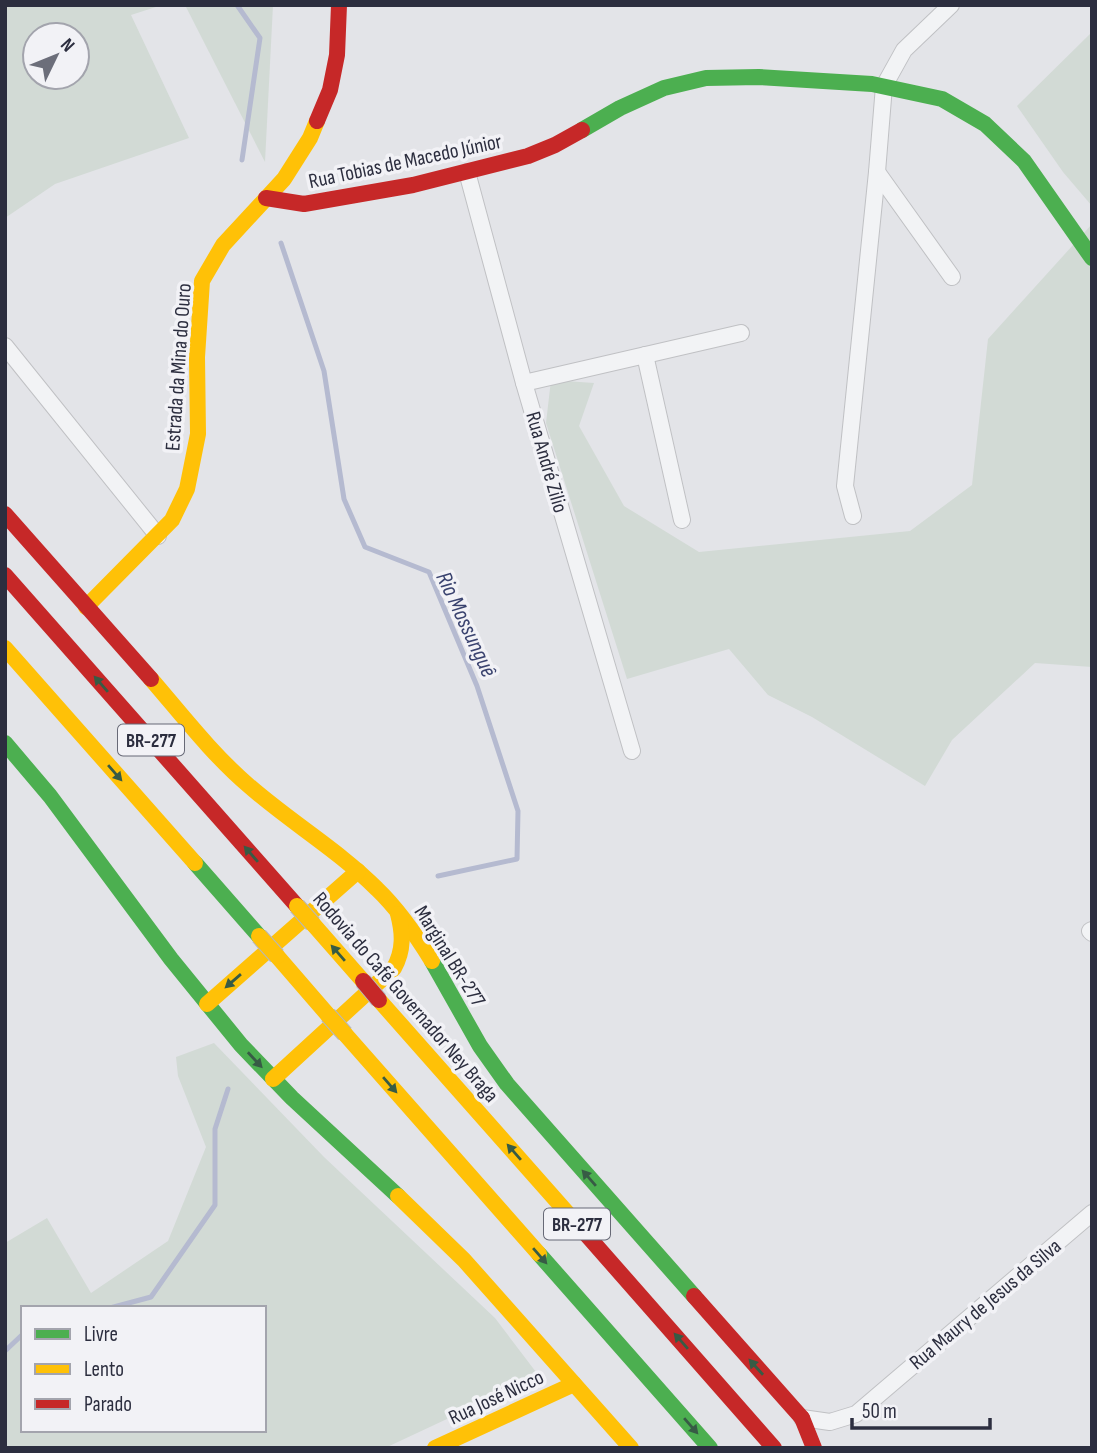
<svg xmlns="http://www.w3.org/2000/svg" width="1097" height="1453" font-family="'Sofia Sans Condensed',sans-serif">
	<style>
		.green { fill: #d2dad5; fill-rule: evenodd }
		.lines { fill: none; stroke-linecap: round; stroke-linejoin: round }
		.stream { stroke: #b5bad0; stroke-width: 5 }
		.street-casing { stroke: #c0c1c4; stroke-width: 18 }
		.street { stroke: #f2f3f5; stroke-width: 16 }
		.fast { stroke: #4caf50; stroke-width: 16 }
		.slow { stroke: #ffc107; stroke-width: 16 }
		.jam { stroke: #c62828; stroke-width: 16 }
		.slow-bridge-casing { stroke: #b6b7bc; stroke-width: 18; stroke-linecap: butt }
		.jam-bridge-casing { stroke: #b6b7bc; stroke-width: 18; stroke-linecap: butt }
		.slow-bridge { stroke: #ffc107; stroke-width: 16 }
		.jam-bridge { stroke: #c62828; stroke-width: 16 }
		.oneway { fill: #375b45 }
		.labels { text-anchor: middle; stroke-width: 7; stroke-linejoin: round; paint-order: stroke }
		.shield { fill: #f2f2f6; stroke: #676976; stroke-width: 2 }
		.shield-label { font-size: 19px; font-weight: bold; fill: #2c2e3f }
		.street-label { font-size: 21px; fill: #2c2e3f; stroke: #f2f2f6 }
		.water-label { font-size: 23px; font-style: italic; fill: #3a436f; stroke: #f2f2f6 }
	</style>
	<rect width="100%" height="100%" fill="#e3e4e8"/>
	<g class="green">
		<path d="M5,5H162L131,15L189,138L55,184L5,218ZM35,35H77V77H35Z"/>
		<path d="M185,5H273L265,162Z"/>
		<path d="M1092,32V206L1063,172L1017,106Z"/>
		<path d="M1092,224V667L1035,663L952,740L925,786L812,717L768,695L729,649L627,679L546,423L551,380L594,383L579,426L624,506L699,552L910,531L972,485L988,339Z"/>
		<path d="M214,1043L324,1157L495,1318L539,1376L385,1448H5V1243L47,1218L91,1293L168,1241L206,1147L178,1076L176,1057ZM23,1308H264V1430H23Z"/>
	</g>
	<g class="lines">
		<g class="stream">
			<path d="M237,5L260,38L242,160"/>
			<path d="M281,243L324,371L344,499L365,547L429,572L477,686L518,811L517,859L438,876"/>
			<path d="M110,1308L151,1297L215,1205V1129L228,1089"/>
			<path d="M5,1351L23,1334"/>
		</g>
		<g class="street-casing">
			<g id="street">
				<path d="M467,172L524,383L632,751"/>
				<path d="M877,172L952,277"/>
				<path d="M5,346L158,536"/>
				<path d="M645,355L682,520"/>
				<path d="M524,383L741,333"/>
				<path d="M853,516L845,486L877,172L884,86L904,50L951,5"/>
				<path d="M1092,930L1090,931L1092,933"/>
				<path d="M802,1418L830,1422L856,1414L1092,1213"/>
			</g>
		</g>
		<use href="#street" class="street"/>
		<g class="fast">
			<path d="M582,130L620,108L664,88L706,78L759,77L872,84L942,99L985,124L1024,161L1092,258"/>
			<path d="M5,743L50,796L171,959L241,1045L292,1098L398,1196"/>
			<path d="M195,863L259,936"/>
			<path d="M432,961L480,1046L507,1084L694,1296"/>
			<path d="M539,1254L710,1448"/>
		</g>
		<g class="slow">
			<path d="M86,607L172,520L187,489L198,434L197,357L202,281L223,245L284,179L310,138L317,121"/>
			<path d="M5,648L195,863"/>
			<path d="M151,679C182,715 212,754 248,785C290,822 338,850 377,889C399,910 416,935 432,961"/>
			<path d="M313,924L363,981"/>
			<path d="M277,956L328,1015"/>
			<path d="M379,1000L578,1225"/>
			<path d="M207,1004L358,871"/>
			<path d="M345,1034L539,1254"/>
			<path d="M273,1079L394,968C404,950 403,933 398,914"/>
			<path d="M398,1196L464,1260L631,1448"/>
			<path d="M435,1448L574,1384"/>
		</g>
		<g class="jam">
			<path d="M317,121L330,90L337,55L339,5"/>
			<path d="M266,198L304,204L413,185L528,156L555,145L582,130"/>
			<path d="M5,514L151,679"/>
			<path d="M5,575L297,906"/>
			<path d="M578,1225L774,1448"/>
			<path d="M694,1296L802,1418"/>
			<path d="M802,1418L814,1448"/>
		</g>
		<g class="slow-bridge-casing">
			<g id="slow-bridge">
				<path d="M297,906L313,924"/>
				<path d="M259,936L277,956"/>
				<path d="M328,1015L345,1034"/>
			</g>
		</g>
		<g class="jam-bridge-casing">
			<path id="jam-bridge" d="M363,981L379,1000"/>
		</g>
		<use href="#slow-bridge" class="slow-bridge"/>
		<use href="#jam-bridge" class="jam-bridge"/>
	</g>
	<defs><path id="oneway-solid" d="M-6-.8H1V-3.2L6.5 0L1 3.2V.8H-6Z" transform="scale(1.75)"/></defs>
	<g class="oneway">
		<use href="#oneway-solid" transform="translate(101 684) rotate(-131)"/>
		<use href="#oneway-solid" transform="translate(115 773) rotate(49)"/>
		<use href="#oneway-solid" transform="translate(251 854) rotate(-131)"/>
		<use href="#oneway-solid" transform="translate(338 953) rotate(-131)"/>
		<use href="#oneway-solid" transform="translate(233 981) rotate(139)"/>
		<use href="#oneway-solid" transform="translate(255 1060) rotate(47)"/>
		<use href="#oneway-solid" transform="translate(390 1085) rotate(49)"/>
		<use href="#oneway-solid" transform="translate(514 1152) rotate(-131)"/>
		<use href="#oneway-solid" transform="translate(589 1178) rotate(-131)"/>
		<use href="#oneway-solid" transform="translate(540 1256) rotate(49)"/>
		<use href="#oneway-solid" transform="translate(681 1341) rotate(-131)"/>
		<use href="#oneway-solid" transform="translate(756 1367) rotate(-132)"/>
		<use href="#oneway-solid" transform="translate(691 1426) rotate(49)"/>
	</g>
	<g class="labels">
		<g class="shield">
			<rect x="118" y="724.5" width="66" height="31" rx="5"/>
			<rect x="544" y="1208.5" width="66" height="31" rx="5"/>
		</g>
		<g class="shield-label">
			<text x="151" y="747">BR-277</text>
			<text x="577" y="1231">BR-277</text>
		</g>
		<g class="street-label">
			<text transform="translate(405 161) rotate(-12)" y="7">Rua Tobias de Macedo Júnior</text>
			<text transform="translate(178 367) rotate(-86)" y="7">Estrada da Mina do Ouro</text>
			<text transform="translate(547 462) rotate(74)" y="7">Rua André Zilio</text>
			<text transform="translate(450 956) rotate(58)" y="7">Marginal BR-277</text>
			<text transform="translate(406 997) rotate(49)" y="7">Rodovia do Café Governador Ney Braga</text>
			<text transform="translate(985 1304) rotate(-40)" y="7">Rua Maury de Jesus da Silva</text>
			<text transform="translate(496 1397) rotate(-25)" y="7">Rua José Nicco</text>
		</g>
		<g class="water-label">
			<text transform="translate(467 624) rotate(65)" y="8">Rio Mossunguê</text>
		</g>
	</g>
	<rect width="1097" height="1453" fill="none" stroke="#2c2e3f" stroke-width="14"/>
	<rect x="21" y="1306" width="245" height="126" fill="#f2f2f6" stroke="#a3a4ad" stroke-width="2"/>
	<rect x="35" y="1329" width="35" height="10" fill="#4caf50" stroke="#a3a4ad" stroke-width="2"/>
	<text x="84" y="1341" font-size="21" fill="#2c2e3f">Livre</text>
	<rect x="35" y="1364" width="35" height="10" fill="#ffc107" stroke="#a3a4ad" stroke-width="2"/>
	<text x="84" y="1376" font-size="21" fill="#2c2e3f">Lento</text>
	<rect x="35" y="1399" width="35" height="10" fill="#c62828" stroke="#a3a4ad" stroke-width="2"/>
	<text x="84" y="1411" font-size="21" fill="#2c2e3f">Parado</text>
	<g transform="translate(56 56) rotate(47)"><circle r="33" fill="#f2f2f6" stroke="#a3a4ad" stroke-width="2"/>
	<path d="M0-5L12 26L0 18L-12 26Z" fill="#6c6e7a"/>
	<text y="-10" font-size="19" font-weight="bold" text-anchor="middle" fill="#2c2e3f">N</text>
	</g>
	<path d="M852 1418v10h138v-10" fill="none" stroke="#2c2e3f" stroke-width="3.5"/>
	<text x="862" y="1418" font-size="21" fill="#2c2e3f" stroke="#f2f2f6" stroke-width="5" paint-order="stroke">50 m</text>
</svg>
